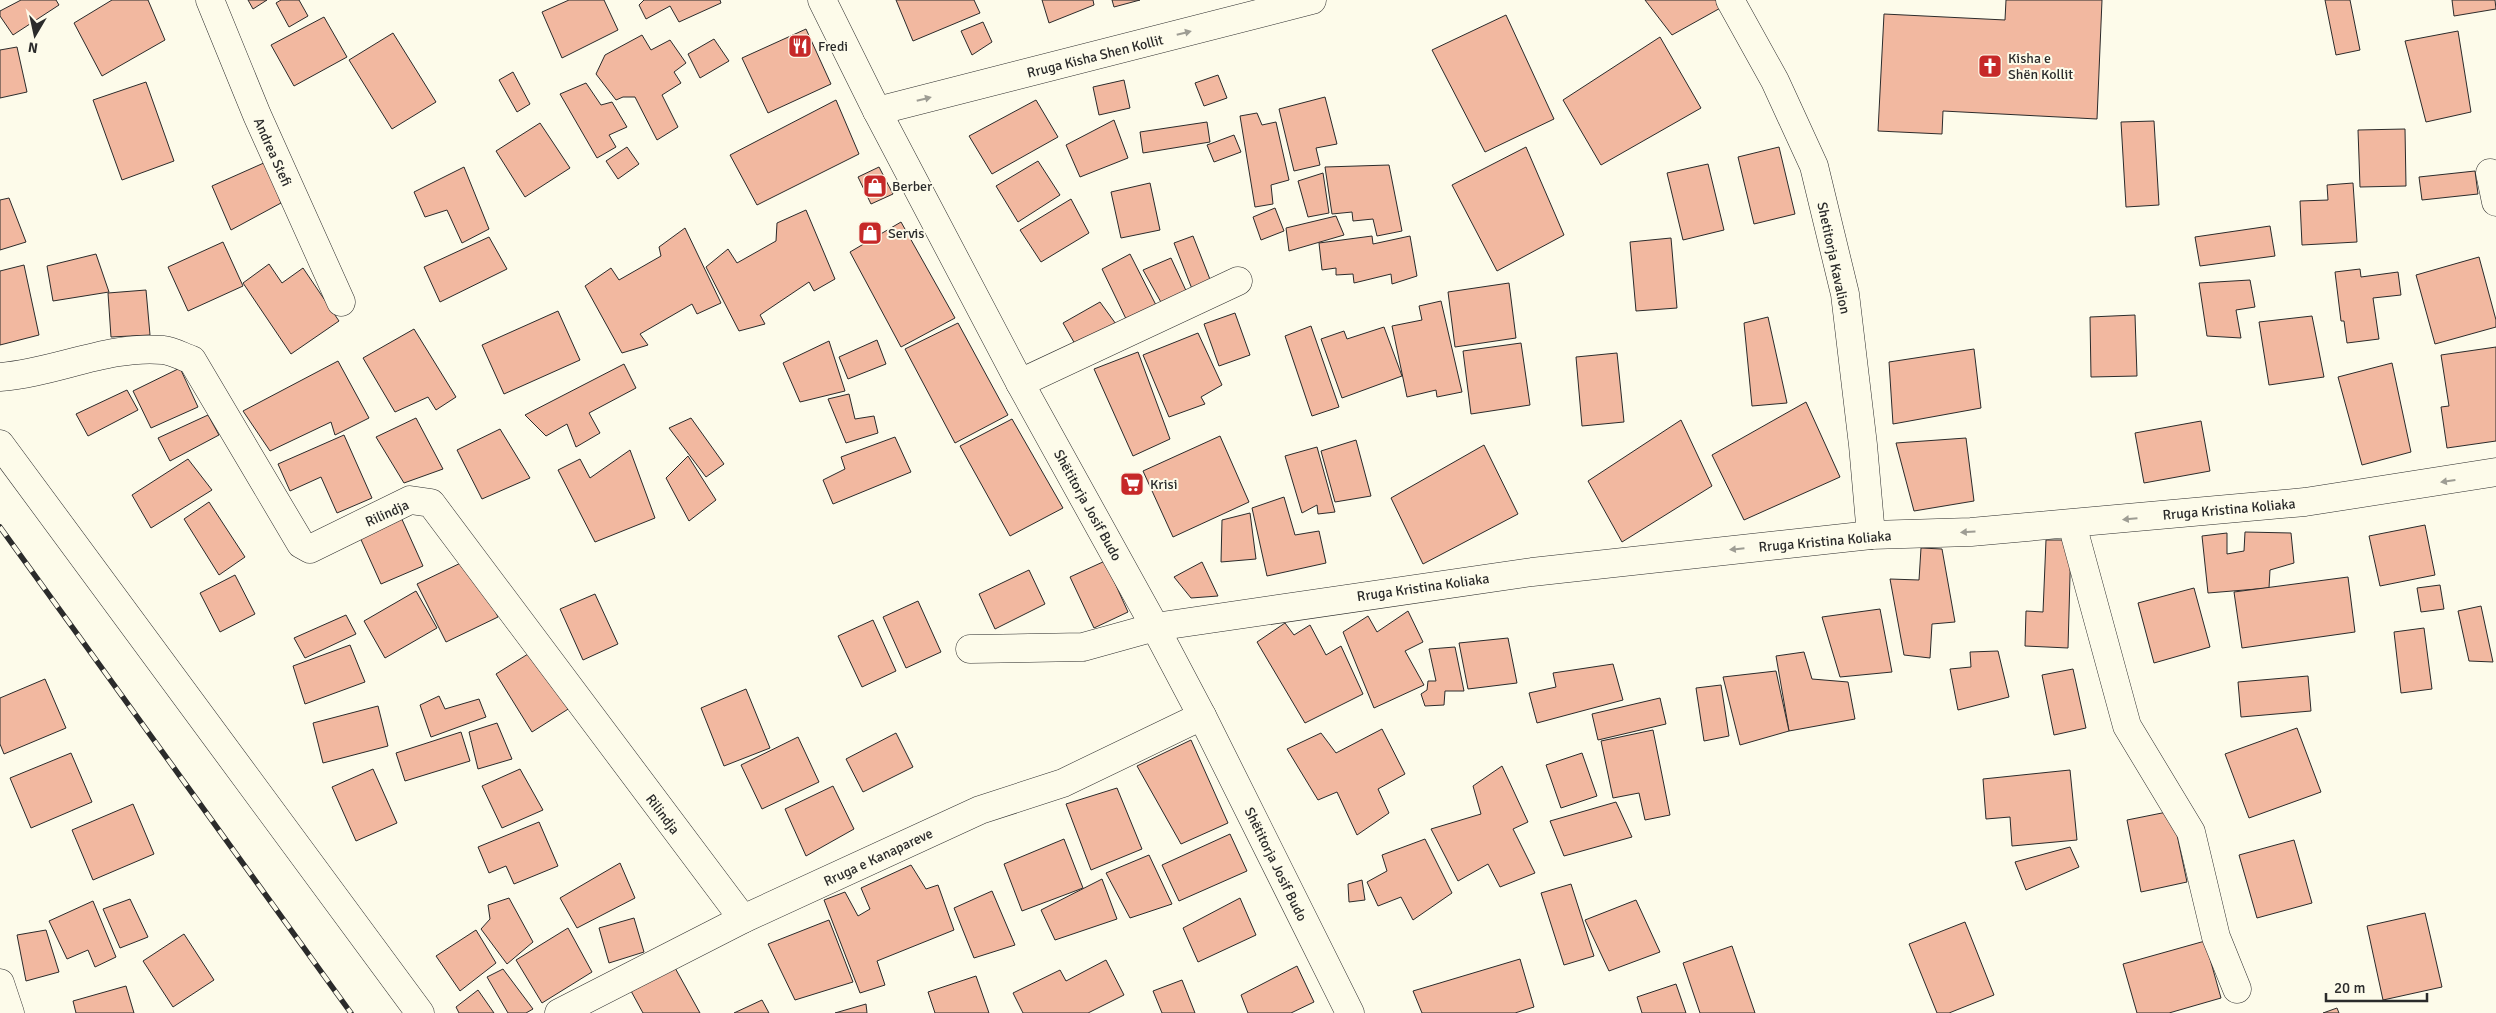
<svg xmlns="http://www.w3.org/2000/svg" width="2496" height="1013" font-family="Signika,sans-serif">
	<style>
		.building { fill: #f2b8a0; stroke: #2b2b2b }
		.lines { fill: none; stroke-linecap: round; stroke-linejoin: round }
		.minor-casing { stroke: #2b2b2b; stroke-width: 29 }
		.major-casing { stroke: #2b2b2b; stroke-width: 29 }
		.minor { stroke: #fdfbea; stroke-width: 28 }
		.major { stroke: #fdfbea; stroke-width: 28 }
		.rail-casing { stroke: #2b2b2b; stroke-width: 5.5 }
		.rail { stroke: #fdfbea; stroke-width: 4; stroke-dasharray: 11; stroke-linecap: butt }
		.oneway { fill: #9e9d94 }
		.labels { text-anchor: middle; stroke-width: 4; stroke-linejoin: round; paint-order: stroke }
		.poi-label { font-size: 14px; fill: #2b2b2b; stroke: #fdfbea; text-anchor: start }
		.street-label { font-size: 14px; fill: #2b2b2b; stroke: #fdfbea }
	</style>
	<rect width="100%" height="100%" fill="#fdfbea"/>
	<g class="building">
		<path d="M21,0H56L59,5L13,35L0,16V11Z"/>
		<path d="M112,0H148L165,40L102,76L74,23Z"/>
		<path d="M248,0H267L253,9Z"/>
		<path d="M281,0H299L308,16L289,27L276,3Z"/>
		<path d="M569,0H604L618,30L562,58L542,12Z"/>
		<path d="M644,0H720L721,3L679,22L670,6L646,19L639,5Z"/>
		<path d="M896,0H974L980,13L913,41Z"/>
		<path d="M1042,0H1093L1094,5L1049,23Z"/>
		<path d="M1112,0H1140L1114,7Z"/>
		<path d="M1645,0H1720L1724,6L1672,35Z"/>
		<path d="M2006,0H2102L2097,119L1943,111L1942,134L1878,131L1884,14L2005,20Z"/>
		<path d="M2325,0H2350L2360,50L2336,55Z"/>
		<path d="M2452,0H2495L2496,9L2454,16Z"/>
		<path d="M1506,15L1554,119L1485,152L1432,50Z"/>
		<path d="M324,17L347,57L294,86L271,45Z"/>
		<path d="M983,22L992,42L972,55L961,31Z"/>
		<path d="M806,29L831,84L768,113L742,58Z"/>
		<path d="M2458,31L2471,112L2426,122L2405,41Z"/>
		<path d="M393,33L436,102L392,129L349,60Z"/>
		<path d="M642,35L651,50L670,40L686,63L674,72L681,83L662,95L678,127L657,140L635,97H623L616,100L596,74L605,55Z"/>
		<path d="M1660,37L1701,108L1601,165L1563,100Z"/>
		<path d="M714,39L729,61L700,78L688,54Z"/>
		<path d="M17,47L27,92L0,98V50Z"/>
		<path d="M513,72L530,104L517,112L499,80Z"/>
		<path d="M1218,75L1227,98L1204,106L1195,83Z"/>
		<path d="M1124,80L1130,108L1099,115L1093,87Z"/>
		<path d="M146,82L174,161L122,180L93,100Z"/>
		<path d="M586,83L601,105L612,102L627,127L609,135L616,147L597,158L560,94Z"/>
		<path d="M1325,97L1337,144L1316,148L1320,165L1294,171L1279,109Z"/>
		<path d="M836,100L859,154L757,205L730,155Z"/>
		<path d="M1036,100L1058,137L992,174L969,136Z"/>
		<path d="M1257,113L1262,125L1276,122L1289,180L1271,185L1273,204L1255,207L1240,116Z"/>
		<path d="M1114,120L1128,158L1080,177L1066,145Z"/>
		<path d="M2154,121L2159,205L2126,207L2121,122Z"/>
		<path d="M1207,122L1210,142L1143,153L1140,132Z"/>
		<path d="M540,123L570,168L525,197L496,151Z"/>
		<path d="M2405,129L2406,186L2360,187L2358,130Z"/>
		<path d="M1234,135L1241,152L1214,162L1207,145Z"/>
		<path d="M627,147L639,164L618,179L606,161Z"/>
		<path d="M1526,147L1564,235L1497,271L1452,185Z"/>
		<path d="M1779,147L1795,214L1754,224L1738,157Z"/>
		<path d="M1038,161L1060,195L1018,222L996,186Z"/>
		<path d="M266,162L281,203L231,230L212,186Z"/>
		<path d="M1708,164L1724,230L1683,240L1667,173Z"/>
		<path d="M1389,165L1402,231L1377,236L1373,219L1353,221L1352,212L1332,214L1325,167Z"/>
		<path d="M464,167L489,229L462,243L447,210L425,217L414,192Z"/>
		<path d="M879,167L893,194L871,204L858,177Z"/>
		<path d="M2475,171L2478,194L2422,200L2419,177Z"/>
		<path d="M1323,173L1329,213L1308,217L1298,181Z"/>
		<path d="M1150,183L1160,230L1121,238L1111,192Z"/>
		<path d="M2353,183L2357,242L2302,245L2300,201L2328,200L2327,185Z"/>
		<path d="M9,198L26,242L0,250V200Z"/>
		<path d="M1071,199L1089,233L1041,262L1020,230Z"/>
		<path d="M1275,208L1284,231L1261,240L1253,217Z"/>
		<path d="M806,210L835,279L814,291L809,282L760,315L765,324L739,331L706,267L728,249L737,263L776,241L777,223Z"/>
		<path d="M1336,216L1344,235L1289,251L1286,228Z"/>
		<path d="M901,222L955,318L901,347L850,252Z"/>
		<path d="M2270,226L2275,256L2200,266L2195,237Z"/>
		<path d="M685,228L721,303L697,314L692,304L640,334L648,345L622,353L585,286L611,268L619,280L661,256L659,247Z"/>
		<path d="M1193,236L1213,287L1194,294L1174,243Z"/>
		<path d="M1372,236L1373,244L1410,236L1417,276L1392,284L1391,274L1354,283L1353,274L1336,275V268L1322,270L1319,243Z"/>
		<path d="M489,237L507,269L440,302L424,267Z"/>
		<path d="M1671,238L1677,308L1636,311L1630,242Z"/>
		<path d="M223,242L243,286L188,311L168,267Z"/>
		<path d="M96,254L109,292L53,301L47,266Z"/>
		<path d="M1130,254L1158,309L1128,323L1102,269Z"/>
		<path d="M2479,257L2496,320V327L2435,344L2416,275Z"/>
		<path d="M1171,258L1188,295L1162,304L1143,270Z"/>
		<path d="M269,264L282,283L303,268L339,321L291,354L243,283Z"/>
		<path d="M24,265L39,335L0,345V271Z"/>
		<path d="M2360,269L2361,277L2398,272L2401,295L2373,298L2379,339L2347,343L2344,321H2341L2335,272Z"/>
		<path d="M2250,280L2255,307L2236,310L2241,338L2207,336L2199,283Z"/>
		<path d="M1509,283L1516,338L1455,347L1448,292Z"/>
		<path d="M146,290L150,335L111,337L108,293Z"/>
		<path d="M1441,301L1462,392L1437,397L1436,390L1407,397L1392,326L1422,320L1419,306Z"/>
		<path d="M1100,302L1121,331L1079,351L1063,323Z"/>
		<path d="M558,311L580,360L504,394L482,345Z"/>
		<path d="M1235,313L1250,355L1219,366L1204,324Z"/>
		<path d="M2135,315L2137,376L2091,377L2090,317Z"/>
		<path d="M2312,316L2324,377L2269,385L2259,322Z"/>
		<path d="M1768,317L1787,403L1752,406L1744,323Z"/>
		<path d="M958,323L1008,415L955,443L905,349Z"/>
		<path d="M1311,326L1339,407L1312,416L1285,336Z"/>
		<path d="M1384,327L1402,376L1342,398L1321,339L1344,331L1347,339Z"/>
		<path d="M414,329L456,397L436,410L428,397L395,412L363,358Z"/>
		<path d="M1198,333L1222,385L1201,397L1205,404L1169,417L1143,355Z"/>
		<path d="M877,340L886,364L848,379L839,357Z"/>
		<path d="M829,341L845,391L800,402L783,363Z"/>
		<path d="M1521,343L1530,405L1471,414L1463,351Z"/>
		<path d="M2496,347V441L2447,448L2441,407L2449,406L2441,355Z"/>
		<path d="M1974,349L1981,408L1893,424L1889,362Z"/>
		<path d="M1138,352L1170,439L1133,456L1094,369Z"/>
		<path d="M1617,353L1624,422L1582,426L1576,357Z"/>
		<path d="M338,361L369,418L335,435L331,422L270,451L243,411Z"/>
		<path d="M2392,363L2411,452L2362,465L2338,377Z"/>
		<path d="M624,364L636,388L589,413L600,433L576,447L567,424L546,436L525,415Z"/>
		<path d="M180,368L198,407L151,428L133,391Z"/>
		<path d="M127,390L138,410L88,436L76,414Z"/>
		<path d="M849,394L855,419L874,416L878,433L846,443L828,399Z"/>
		<path d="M1806,402L1840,477L1744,520L1712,455Z"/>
		<path d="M208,415L219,435L170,461L158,438Z"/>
		<path d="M416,418L443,469L404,483L376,437Z"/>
		<path d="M691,418L724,464L706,477L669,428Z"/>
		<path d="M1012,419L1063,508L1010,536L960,446Z"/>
		<path d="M1681,420L1712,486L1622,542L1588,481Z"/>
		<path d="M2201,421L2210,471L2144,483L2135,433Z"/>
		<path d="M500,429L530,478L482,499L457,450Z"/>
		<path d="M344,435L372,498L337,513L321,477L290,491L278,464Z"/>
		<path d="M1220,436L1249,502L1173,537L1143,471Z"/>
		<path d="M895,437L911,472L833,504L823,480L845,469L841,457Z"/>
		<path d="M1966,438L1974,501L1914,511L1896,443Z"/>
		<path d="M1356,440L1371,496L1335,502L1321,451Z"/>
		<path d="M1484,445L1518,514L1423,564L1391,498Z"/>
		<path d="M1317,447L1335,512L1318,514L1317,505L1302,513L1285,456Z"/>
		<path d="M630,450L655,518L595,542L558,470L580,459L590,478Z"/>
		<path d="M688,456L716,500L689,521L666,478Z"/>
		<path d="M188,459L212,490L151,528L132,495Z"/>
		<path d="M1284,497L1295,535L1319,531L1326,563L1267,576L1252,508Z"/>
		<path d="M209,502L245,557L219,575L184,519Z"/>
		<path d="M1250,513L1256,559L1221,562L1222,520Z"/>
		<path d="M400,515L423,566L381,584L358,533Z"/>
		<path d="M2425,525L2435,575L2380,586L2369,536Z"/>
		<path d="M2245,532L2291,533L2294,563L2270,570L2269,588L2208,593L2202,536L2227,533V554L2244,551Z"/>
		<path d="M2046,540H2071L2068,648L2025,646L2026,611L2043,612Z"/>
		<path d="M1921,548L1942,549L1955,622L1932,624L1930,658L1904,655L1890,579L1919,580Z"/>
		<path d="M469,559L498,617L446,642L417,584Z"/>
		<path d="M1105,561L1128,612L1094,628L1070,577Z"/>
		<path d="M1202,562L1218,596L1191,598L1174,577Z"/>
		<path d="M1029,570L1045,604L995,629L979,594Z"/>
		<path d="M235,575L255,614L220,632L200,593Z"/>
		<path d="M2348,577L2355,632L2242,648L2234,592Z"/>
		<path d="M2440,585L2444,609L2421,612L2417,588Z"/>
		<path d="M2194,588L2210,647L2154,663L2138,603Z"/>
		<path d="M416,591L437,628L385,658L364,621Z"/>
		<path d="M595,594L618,644L583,660L560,609Z"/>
		<path d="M918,601L941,652L906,668L883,617Z"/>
		<path d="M2481,606L2493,662L2469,661L2458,611Z"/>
		<path d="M1880,609L1892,672L1840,677L1822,617Z"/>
		<path d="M1408,611L1423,642L1405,651L1424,685L1374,708L1343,632L1368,616L1377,632Z"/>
		<path d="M346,615L356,634L305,658L294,638Z"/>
		<path d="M873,620L896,671L862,687L838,636Z"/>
		<path d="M1285,623L1294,635L1310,625L1326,655L1341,646L1363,694L1305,723L1257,642Z"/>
		<path d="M2424,628L2432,689L2401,693L2394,632Z"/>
		<path d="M1508,638L1517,683L1468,689L1459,643Z"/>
		<path d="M350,645L365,682L305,704L293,666Z"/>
		<path d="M1455,647L1464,691H1445L1444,705L1425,706L1421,694L1427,690L1428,681H1436L1429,649Z"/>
		<path d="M536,649L573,706L532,732L496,674Z"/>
		<path d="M1998,651L2009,697L1958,710L1950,669L1971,667L1970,652Z"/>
		<path d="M1804,652L1812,679L1848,682L1855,719L1789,731L1776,656Z"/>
		<path d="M1613,664L1623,700L1537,723L1529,693L1556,687L1553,673Z"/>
		<path d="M2073,669L2086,728L2054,735L2042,675Z"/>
		<path d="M1776,671L1789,731L1740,745L1723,677Z"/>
		<path d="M2308,676L2311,711L2241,717L2238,682Z"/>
		<path d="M45,679L66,728L4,754L0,744V698Z"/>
		<path d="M1721,685L1729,736L1704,741L1696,688Z"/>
		<path d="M746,689L770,748L724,766L701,708Z"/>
		<path d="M439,696L445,709L479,699L486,717L431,737L420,705Z"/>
		<path d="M1660,698L1666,724L1598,740L1592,714Z"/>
		<path d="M378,706L388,746L323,763L313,723Z"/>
		<path d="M497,723L512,759L478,769L469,732Z"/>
		<path d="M2297,728L2321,792L2249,818L2225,754Z"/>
		<path d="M1382,729L1405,774L1378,789L1389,813L1357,835L1337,792L1318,800L1287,749L1321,733L1336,753Z"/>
		<path d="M1653,730L1670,815L1645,820L1639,793L1613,798L1601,741Z"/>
		<path d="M461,732L470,761L405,781L396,753Z"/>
		<path d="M896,733L913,767L863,792L846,759Z"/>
		<path d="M798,737L819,782L762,809L741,765Z"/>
		<path d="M1191,740L1228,823L1181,844L1137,766Z"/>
		<path d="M71,753L92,802L31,828L10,778Z"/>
		<path d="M1582,753L1597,796L1561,808L1546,765Z"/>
		<path d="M1502,766L1528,822L1513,829L1535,873L1500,887L1488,864L1458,881L1431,829L1481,814L1473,786Z"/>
		<path d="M373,769L397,823L356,841L332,787Z"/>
		<path d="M520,769L543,810L502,828L482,786Z"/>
		<path d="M2070,770L2077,840L2012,846L2010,817L1986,819L1983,779Z"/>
		<path d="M833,786L854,829L806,856L785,809Z"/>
		<path d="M1117,788L1142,849L1091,870L1066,804Z"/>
		<path d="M1616,802L1632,837L1564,856L1550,821Z"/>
		<path d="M133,804L154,854L93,880L72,830Z"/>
		<path d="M2172,811L2187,882L2141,892L2127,820Z"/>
		<path d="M539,822L558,866L514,884L506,866L489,873L478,847Z"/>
		<path d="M1230,834L1247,871L1179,901L1162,865Z"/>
		<path d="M1064,839L1083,888L1022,911L1004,864Z"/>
		<path d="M1425,839L1452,893L1413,920L1401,897L1378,906L1367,882L1387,871L1382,855Z"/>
		<path d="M2294,840L2312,903L2257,918L2239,855Z"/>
		<path d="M2070,847L2079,867L2026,890L2015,862Z"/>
		<path d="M1149,855L1172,904L1130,918L1106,873Z"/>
		<path d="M620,863L635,898L577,928L560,898Z"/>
		<path d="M911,865L926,889L938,885L954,930L877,961L885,985L860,993L824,900L845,892L858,916L870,909L861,888Z"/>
		<path d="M1102,879L1117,919L1055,940L1041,910Z"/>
		<path d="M1362,880L1365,900L1349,902L1348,884Z"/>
		<path d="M1571,884L1594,956L1564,965L1541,893Z"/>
		<path d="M992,891L1015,945L974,958L954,908Z"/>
		<path d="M509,898L533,942L507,964L481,929L490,919L488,905Z"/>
		<path d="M1240,898L1256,935L1198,962L1183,928Z"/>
		<path d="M130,899L148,937L120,948L103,909Z"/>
		<path d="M1636,900L1660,952L1609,971L1585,920Z"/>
		<path d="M93,901L116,957L95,967L88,950L67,959L49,921Z"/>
		<path d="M2425,913L2442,987L2383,1000L2367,926Z"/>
		<path d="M634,918L644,952L609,963L599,928Z"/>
		<path d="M829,920L853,982L795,1000L768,944Z"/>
		<path d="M1965,922L1994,995L1949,1013H1937L1909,944Z"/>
		<path d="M568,928L592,972L542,1003L516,960Z"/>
		<path d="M46,930L59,972L26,981L17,935Z"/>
		<path d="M476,930L496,963L460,991L436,956Z"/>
		<path d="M184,934L214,980L173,1007L143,961Z"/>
		<path d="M2205,941L2221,998L2169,1013H2137L2123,964Z"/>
		<path d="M1732,946L1755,1013H1700L1683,963Z"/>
		<path d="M1520,959L1534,1007L1515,1013H1422L1413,991Z"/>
		<path d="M1106,960L1124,995L1088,1013H1023L1013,993L1060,970L1066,981Z"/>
		<path d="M674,966L700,1013H643L631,991Z"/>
		<path d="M1297,966L1314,1002L1291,1013H1248L1241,995Z"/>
		<path d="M503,969L533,1009L526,1013H508L487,977Z"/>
		<path d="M976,976L989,1013H935L928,992Z"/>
		<path d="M1182,980L1195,1013H1162L1153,991Z"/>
		<path d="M1676,984L1686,1013H1642L1637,997Z"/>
		<path d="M126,986L134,1013H76L73,1001Z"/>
		<path d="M478,990L494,1013H459L456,1007Z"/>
		<path d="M762,1000L769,1013H734Z"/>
		<path d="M866,1004L867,1013H835Z"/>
		<path d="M2337,1008L2339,1013H2323Z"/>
	</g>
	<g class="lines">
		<g class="minor-casing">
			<g id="minor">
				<path d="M210,0L257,115L341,302"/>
				<path d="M1730,0L1775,81L1814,166L1845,294L1863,445L1871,535"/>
				<path d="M877,111L1312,0"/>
				<path d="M2490,173L2496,202"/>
				<path d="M0,377C55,373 108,345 163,350C173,351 183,357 192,360L301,544L310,549L410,500L431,503L743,919"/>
				<path d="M1020,383L1238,281"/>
				<path d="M0,444L420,1013"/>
				<path d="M2072,524L2127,726L2191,832L2216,937L2237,989"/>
				<path d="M970,649L1083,647L1155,627L1532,572L1871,535L1971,532L2305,502L2496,472"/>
				<path d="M0,983L10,1013"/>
				<path d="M559,1013L743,919L980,810L1063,783L1202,716"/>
			</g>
		</g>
		<g class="major-casing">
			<path id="major" d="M822,0L877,111L1020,383L1155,627L1202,716L1350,1013"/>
		</g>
		<use href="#minor" class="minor"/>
		<use href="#major" class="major"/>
		<g class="rail-casing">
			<path id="rail" d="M0,527L351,1013"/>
		</g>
		<use href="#rail" class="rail"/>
	</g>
	<defs><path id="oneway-solid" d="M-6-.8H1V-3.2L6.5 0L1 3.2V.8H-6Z" transform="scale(1.25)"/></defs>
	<g class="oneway">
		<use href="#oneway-solid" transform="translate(1184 33) rotate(-14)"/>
		<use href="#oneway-solid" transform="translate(924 99) rotate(-14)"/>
		<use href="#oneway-solid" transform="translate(2448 481) rotate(172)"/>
		<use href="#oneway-solid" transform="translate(2130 519) rotate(175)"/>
		<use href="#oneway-solid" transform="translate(1968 532) rotate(177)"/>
		<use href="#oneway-solid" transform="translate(1737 549) rotate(174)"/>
	</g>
	<defs>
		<g id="restaurant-square" transform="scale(1.25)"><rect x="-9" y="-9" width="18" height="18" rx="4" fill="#c62828" stroke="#fdfbea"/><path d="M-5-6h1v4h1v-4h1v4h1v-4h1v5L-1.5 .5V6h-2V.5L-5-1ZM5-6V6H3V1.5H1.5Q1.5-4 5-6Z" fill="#fff"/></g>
		<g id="church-square" transform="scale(1.25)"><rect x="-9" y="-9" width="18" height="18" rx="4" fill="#c62828" stroke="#fdfbea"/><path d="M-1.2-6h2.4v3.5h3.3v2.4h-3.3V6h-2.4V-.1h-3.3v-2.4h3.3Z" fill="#fff"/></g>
		<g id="shop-square" transform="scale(1.25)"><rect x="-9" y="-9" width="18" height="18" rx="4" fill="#c62828" stroke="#fdfbea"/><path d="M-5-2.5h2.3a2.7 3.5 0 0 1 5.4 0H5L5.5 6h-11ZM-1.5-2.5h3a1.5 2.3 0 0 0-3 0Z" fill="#fff"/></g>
		<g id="supermarket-square" transform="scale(1.25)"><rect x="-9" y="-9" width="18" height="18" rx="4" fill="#c62828" stroke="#fdfbea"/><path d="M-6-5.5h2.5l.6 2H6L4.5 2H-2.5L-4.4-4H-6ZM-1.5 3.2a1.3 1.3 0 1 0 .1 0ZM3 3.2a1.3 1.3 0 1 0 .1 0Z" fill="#fff"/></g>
	</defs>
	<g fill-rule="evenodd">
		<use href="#restaurant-square" x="800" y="46"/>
		<use href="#church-square" x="1990" y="66"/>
		<use href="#shop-square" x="875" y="186"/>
		<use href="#shop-square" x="870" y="233"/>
		<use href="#supermarket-square" x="1132" y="484"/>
	</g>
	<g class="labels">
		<g class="poi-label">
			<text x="818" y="51">Fredi</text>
			<text x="2008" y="63">Kisha e<tspan x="2008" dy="16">Shën Kollit</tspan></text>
			<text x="892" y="191">Berber</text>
			<text x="888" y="238">Servis</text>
			<text x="1150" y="489">Krisi</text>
		</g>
		<g class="street-label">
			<text transform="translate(1095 56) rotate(-14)" y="5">Rruga Kisha Shen Kollit</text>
			<text transform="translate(273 152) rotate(66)" y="5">Andrea Stefi</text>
			<text transform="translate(1834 258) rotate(78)" y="5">Shetitorja Kavalion</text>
			<text transform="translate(1088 505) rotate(61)" y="5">Shëtitorja Josif Budo</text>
			<text transform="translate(2229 509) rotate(-5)" y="5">Rruga Kristina Koliaka</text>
			<text transform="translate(387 513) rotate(-24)" y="5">Rilindja</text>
			<text transform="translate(1825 541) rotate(-5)" y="5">Rruga Kristina Koliaka</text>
			<text transform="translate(1423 587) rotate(-8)" y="5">Rruga Kristina Koliaka</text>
			<text transform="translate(663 814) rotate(53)" y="5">Rilindja</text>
			<text transform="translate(878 857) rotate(-25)" y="5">Rruga e Kanapareve</text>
			<text transform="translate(1276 864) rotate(64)" y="5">Shëtitorja Josif Budo</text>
		</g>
	</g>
	<g transform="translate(35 35) rotate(189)" stroke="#fdfbea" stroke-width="4" paint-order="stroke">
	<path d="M0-4L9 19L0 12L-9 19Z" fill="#2b2b2b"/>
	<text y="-8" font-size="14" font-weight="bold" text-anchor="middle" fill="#2b2b2b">N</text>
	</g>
	<path d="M2326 993v8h101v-8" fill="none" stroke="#2b2b2b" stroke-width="2.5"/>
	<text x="2334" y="993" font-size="15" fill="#2b2b2b" stroke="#fdfbea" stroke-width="4" paint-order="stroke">20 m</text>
</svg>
